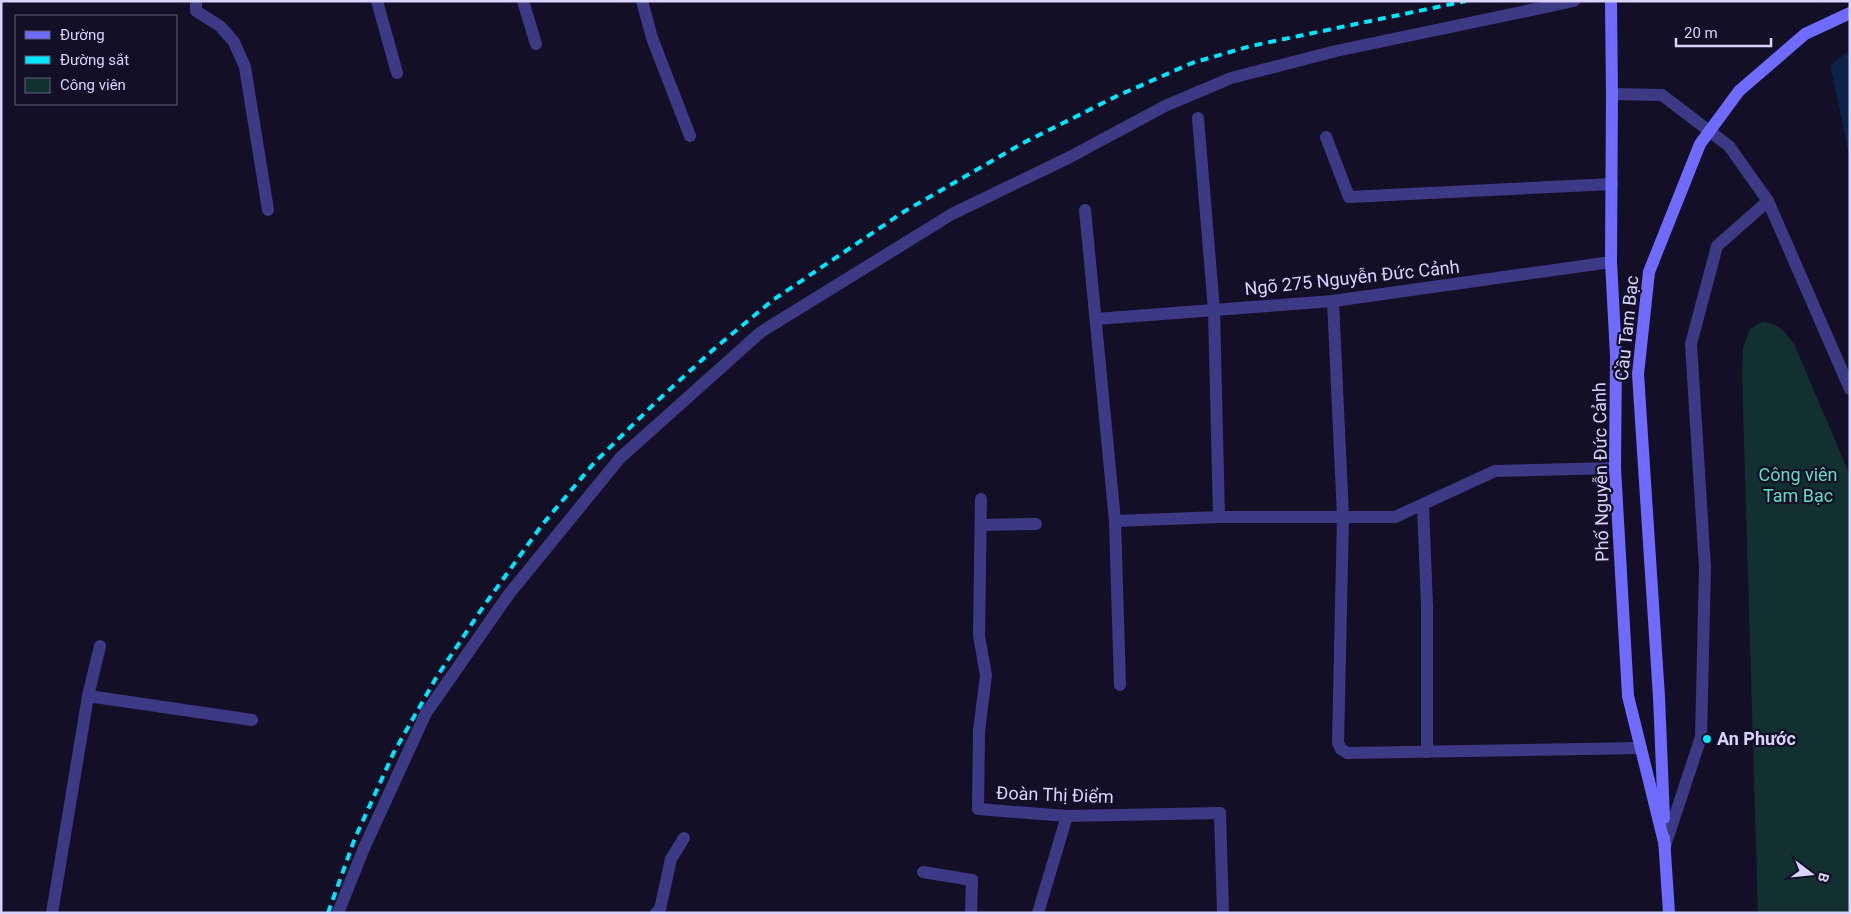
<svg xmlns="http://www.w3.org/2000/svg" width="1851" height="914" font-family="Roboto,sans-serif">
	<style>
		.green { fill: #12302f }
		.water { fill: #0c2248 }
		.pier { fill: #130f26 }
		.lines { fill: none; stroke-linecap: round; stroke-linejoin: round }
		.lane { stroke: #3d3a85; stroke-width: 12 }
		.street { stroke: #3d3a85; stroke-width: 12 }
		.secondary { stroke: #6f6bff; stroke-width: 12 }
		.rail { stroke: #00e5ff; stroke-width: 4; stroke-dasharray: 8 6; stroke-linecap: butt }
		.secondary-bridge { stroke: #6f6bff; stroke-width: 12 }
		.poi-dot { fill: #00e5ff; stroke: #130f26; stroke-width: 2 }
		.labels { text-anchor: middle; stroke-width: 4.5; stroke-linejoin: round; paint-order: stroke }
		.street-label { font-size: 18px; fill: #d9d4ff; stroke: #130f26 }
		.park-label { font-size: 18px; fill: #5fe0c0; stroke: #130f26 }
		.poi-label { font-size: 18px; font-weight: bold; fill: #d9d4ff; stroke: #130f26; text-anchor: start }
	</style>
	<rect width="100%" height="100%" fill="#130f26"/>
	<path class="green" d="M1762,322C1780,324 1783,330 1794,344L1850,475V913H1758L1742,373L1743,347L1750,329Z"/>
	<path class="water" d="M1817,1H1850V160Z"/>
	<path class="pier" d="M1822,1H1850V50L1828,67L1815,5Z"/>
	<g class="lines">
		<g class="lane">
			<path d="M196,1V11L220,26L234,42L245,67L268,210"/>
			<path d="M377,1L397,73"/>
			<path d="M1198,118L1214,310L1219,517"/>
			<path d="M1326,137L1349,197L1612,184"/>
			<path d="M1085,210L1115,521L1219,517H1395L1495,471L1615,468"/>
			<path d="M1333,301L1343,516L1338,743L1341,749L1347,753L1641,748"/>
			<path d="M1096,319L1333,301L1611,262"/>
			<path d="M981,499L979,636L986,675L979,731L978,809L1067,816L1220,813"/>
			<path d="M1423,505L1427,606V752"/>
			<path d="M1115,521L1120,685"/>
			<path d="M981,525L1036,524"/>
			<path d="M88,696L252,720"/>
			<path d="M923,872L972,880L971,913"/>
			<path d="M52,913L88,696L100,646"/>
			<path d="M338,913L364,848L426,713L509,594L620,458L761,332L952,214L1070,157L1165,106L1231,78L1336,51L1574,1"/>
			<path d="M656,913L660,909L671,859L684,838"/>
			<path d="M1038,913L1067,816"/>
		</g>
		<g class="street">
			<path d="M523,1L536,44"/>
			<path d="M642,1L652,38L690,136"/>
			<path d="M1612,94L1662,95L1729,146L1768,201L1850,389"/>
			<path d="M1220,813L1223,913"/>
			<path d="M1665,846L1701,737L1705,568L1691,344L1717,246L1768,201"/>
		</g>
		<g class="secondary">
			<path d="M1611,1L1612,94L1611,262L1616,356L1615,468L1628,696L1665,846"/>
			<path d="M1659,697L1664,818"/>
			<path d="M1664,838L1669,913"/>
		</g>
		<path class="rail" d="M328,913L355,838L394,752L436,678L483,607L542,525L594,463L656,402L715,348L773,300L905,211L1023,143L1117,96L1192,63L1251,46L1466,1"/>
		<path class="secondary-bridge" d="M1659,697L1638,374L1649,272L1700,144L1739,91L1805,34L1850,13"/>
	</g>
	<circle class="poi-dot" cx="1707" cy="739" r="5"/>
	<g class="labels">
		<g class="street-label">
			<text transform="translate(1352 278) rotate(-6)" y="6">Ngõ 275 Nguyễn Đức Cảnh</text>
			<text transform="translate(1627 328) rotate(-84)" y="6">Cầu Tam Bạc</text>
			<text transform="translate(1601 472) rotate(-91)" y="6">Phố Nguyễn Đức Cảnh</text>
			<text transform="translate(1055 795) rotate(2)" y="6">Đoàn Thị Điểm</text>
		</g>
		<g class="park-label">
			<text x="1798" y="481">Công viên<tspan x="1798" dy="21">Tam Bạc</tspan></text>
		</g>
		<g class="poi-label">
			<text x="1717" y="745">An Phước</text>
		</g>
	</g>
	<rect width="1851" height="914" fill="none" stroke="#d9d4ff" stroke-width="5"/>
	<rect x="15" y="15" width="162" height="90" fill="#130f26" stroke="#625e7d"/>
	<rect x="25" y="31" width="25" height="8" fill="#6f6bff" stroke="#625e7d"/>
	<text x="60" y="40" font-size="15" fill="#d9d4ff">Đường</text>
	<rect x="25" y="56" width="25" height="8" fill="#00e5ff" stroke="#625e7d"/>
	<text x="60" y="65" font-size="15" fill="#d9d4ff">Đường sắt</text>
	<rect x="25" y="78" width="25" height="15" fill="#12302f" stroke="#625e7d"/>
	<text x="60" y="90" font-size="15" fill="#d9d4ff">Công viên</text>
	<g transform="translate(1811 874) rotate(106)" stroke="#130f26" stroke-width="4" paint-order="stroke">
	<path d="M0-4L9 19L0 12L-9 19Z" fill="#d9d4ff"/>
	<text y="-8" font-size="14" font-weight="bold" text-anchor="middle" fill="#d9d4ff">B</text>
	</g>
	<path d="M1676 38v8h95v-8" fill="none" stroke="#d9d4ff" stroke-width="2.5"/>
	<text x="1684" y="38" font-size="15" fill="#d9d4ff" stroke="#130f26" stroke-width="4" paint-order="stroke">20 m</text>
</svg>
